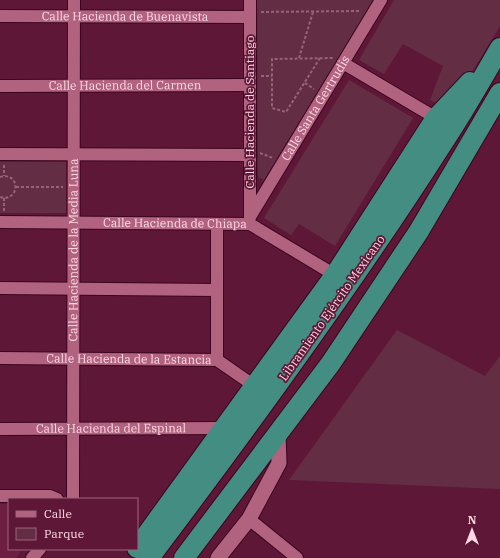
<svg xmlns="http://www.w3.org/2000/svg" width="500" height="558" font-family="'IBM Plex Serif',serif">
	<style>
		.built { fill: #6d1e41 }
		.green { fill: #632e43 }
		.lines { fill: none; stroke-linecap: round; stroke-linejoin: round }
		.minor-casing { stroke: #3b051f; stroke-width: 14 }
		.tertiary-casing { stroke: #3b051f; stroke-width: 17 }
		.trunk-casing { stroke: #3b051f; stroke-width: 22 }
		.path { stroke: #9b6179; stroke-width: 2; stroke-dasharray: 3 2; stroke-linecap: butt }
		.minor { stroke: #b0627f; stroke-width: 12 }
		.tertiary { stroke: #b0627f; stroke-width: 15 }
		.trunk { stroke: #438d82; stroke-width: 20 }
		.labels { text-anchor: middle; stroke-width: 3.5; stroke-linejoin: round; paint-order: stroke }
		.street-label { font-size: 12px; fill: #fcd8e3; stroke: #5f1737 }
	</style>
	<rect width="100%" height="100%" fill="#5f1737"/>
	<path class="built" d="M0,504H9V549H22L16,558H0Z"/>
	<g class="green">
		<path d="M257,0H374L264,180L258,177Z"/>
		<path d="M394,0H500V26L449,110L430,100L443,66L403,44L384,74L359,60Z"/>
		<path d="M349,80L413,118L335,246L299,224L291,235L264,218Z"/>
		<rect x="0" y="162" width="66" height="51"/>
		<path d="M397,330L485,376L500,356V489L289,480Z"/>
	</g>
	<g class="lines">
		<g class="minor-casing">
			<g id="minor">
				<path id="s1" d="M0,16L250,17"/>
				<path d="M343,63L436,118"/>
				<path id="s2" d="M0,86L250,85"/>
				<path d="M0,154L250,155"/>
				<path id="s3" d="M250,217L381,0"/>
				<path d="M250,217V0"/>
				<path id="s4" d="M0,222L250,224L335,275"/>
				<path d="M0,288L217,290"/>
				<path id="s5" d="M0,358L217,360L259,389"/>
				<path d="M217,360V224"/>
				<path id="s6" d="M0,429L223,428"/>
				<path d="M0,496H50L57,499"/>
				<path id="s7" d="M73,499L74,0"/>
				<path d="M249,519L297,558"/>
				<path d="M32,558L40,549"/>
			</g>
		</g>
		<g class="tertiary-casing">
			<path id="tertiary" d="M218,558L249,519L279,463L278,433"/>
		</g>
		<g class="trunk-casing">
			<g id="trunk">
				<path d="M137,548L335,275L436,118L470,82"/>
				<path d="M149,558C252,422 352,285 444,141C464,111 482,79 500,48"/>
				<path d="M184,558L331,363L419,231L500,93"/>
			</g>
		</g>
		<g class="path">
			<path d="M261,12L360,11"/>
			<path d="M299,58L313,12"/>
			<path d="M320,58L286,112L272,108V59L333,58"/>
			<path d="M261,76H272"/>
			<path d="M305,83L314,89"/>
			<path d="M260,153L273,158"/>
			<path d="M4,165V176"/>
			<path d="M0,177C21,171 20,203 0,197"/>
			<path d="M16,187H63"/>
			<path d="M4,198V211"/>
		</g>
		<use href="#minor" class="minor"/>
		<use href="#tertiary" class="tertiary"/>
		<use href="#trunk" class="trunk"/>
	</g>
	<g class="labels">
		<g class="street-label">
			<text dy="4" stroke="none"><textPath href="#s1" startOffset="125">Calle Hacienda de Buenavista</textPath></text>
			<text dy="4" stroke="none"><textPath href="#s2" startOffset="125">Calle Hacienda del Carmen</textPath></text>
			<text dy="4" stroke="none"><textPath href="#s3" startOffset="127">Calle Santa Gertrudis</textPath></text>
			<text transform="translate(250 112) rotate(-90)" y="4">Calle Hacienda de Santiago</text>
			<text dy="4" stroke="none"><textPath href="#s4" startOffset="175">Calle Hacienda de Chiapa</textPath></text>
			<text dy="4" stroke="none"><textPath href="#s7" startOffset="249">Calle Hacienda de la Media Luna</textPath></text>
			<text transform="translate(332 308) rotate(-55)" y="4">Libramiento Ejército Mexicano</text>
			<text dy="4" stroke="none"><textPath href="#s5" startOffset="129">Calle Hacienda de la Estancia</textPath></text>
			<text dy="4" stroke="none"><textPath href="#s6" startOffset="111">Calle Hacienda del Espinal</textPath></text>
		</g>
	</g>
	<rect x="8" y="498" width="130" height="52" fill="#5f1737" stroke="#9e647c"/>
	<rect x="16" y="511" width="20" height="6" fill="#b0627f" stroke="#9e647c"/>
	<text x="44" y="518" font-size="12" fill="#fcd8e3">Calle</text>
	<rect x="16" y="528" width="20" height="12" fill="#632e43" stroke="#9e647c"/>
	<text x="44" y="538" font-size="12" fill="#fcd8e3">Parque</text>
	<g transform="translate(472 530)" stroke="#5f1737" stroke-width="3" paint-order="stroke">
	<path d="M0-3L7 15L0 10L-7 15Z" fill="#fcd8e3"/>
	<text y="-6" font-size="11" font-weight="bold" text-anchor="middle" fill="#fcd8e3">N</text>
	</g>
</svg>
